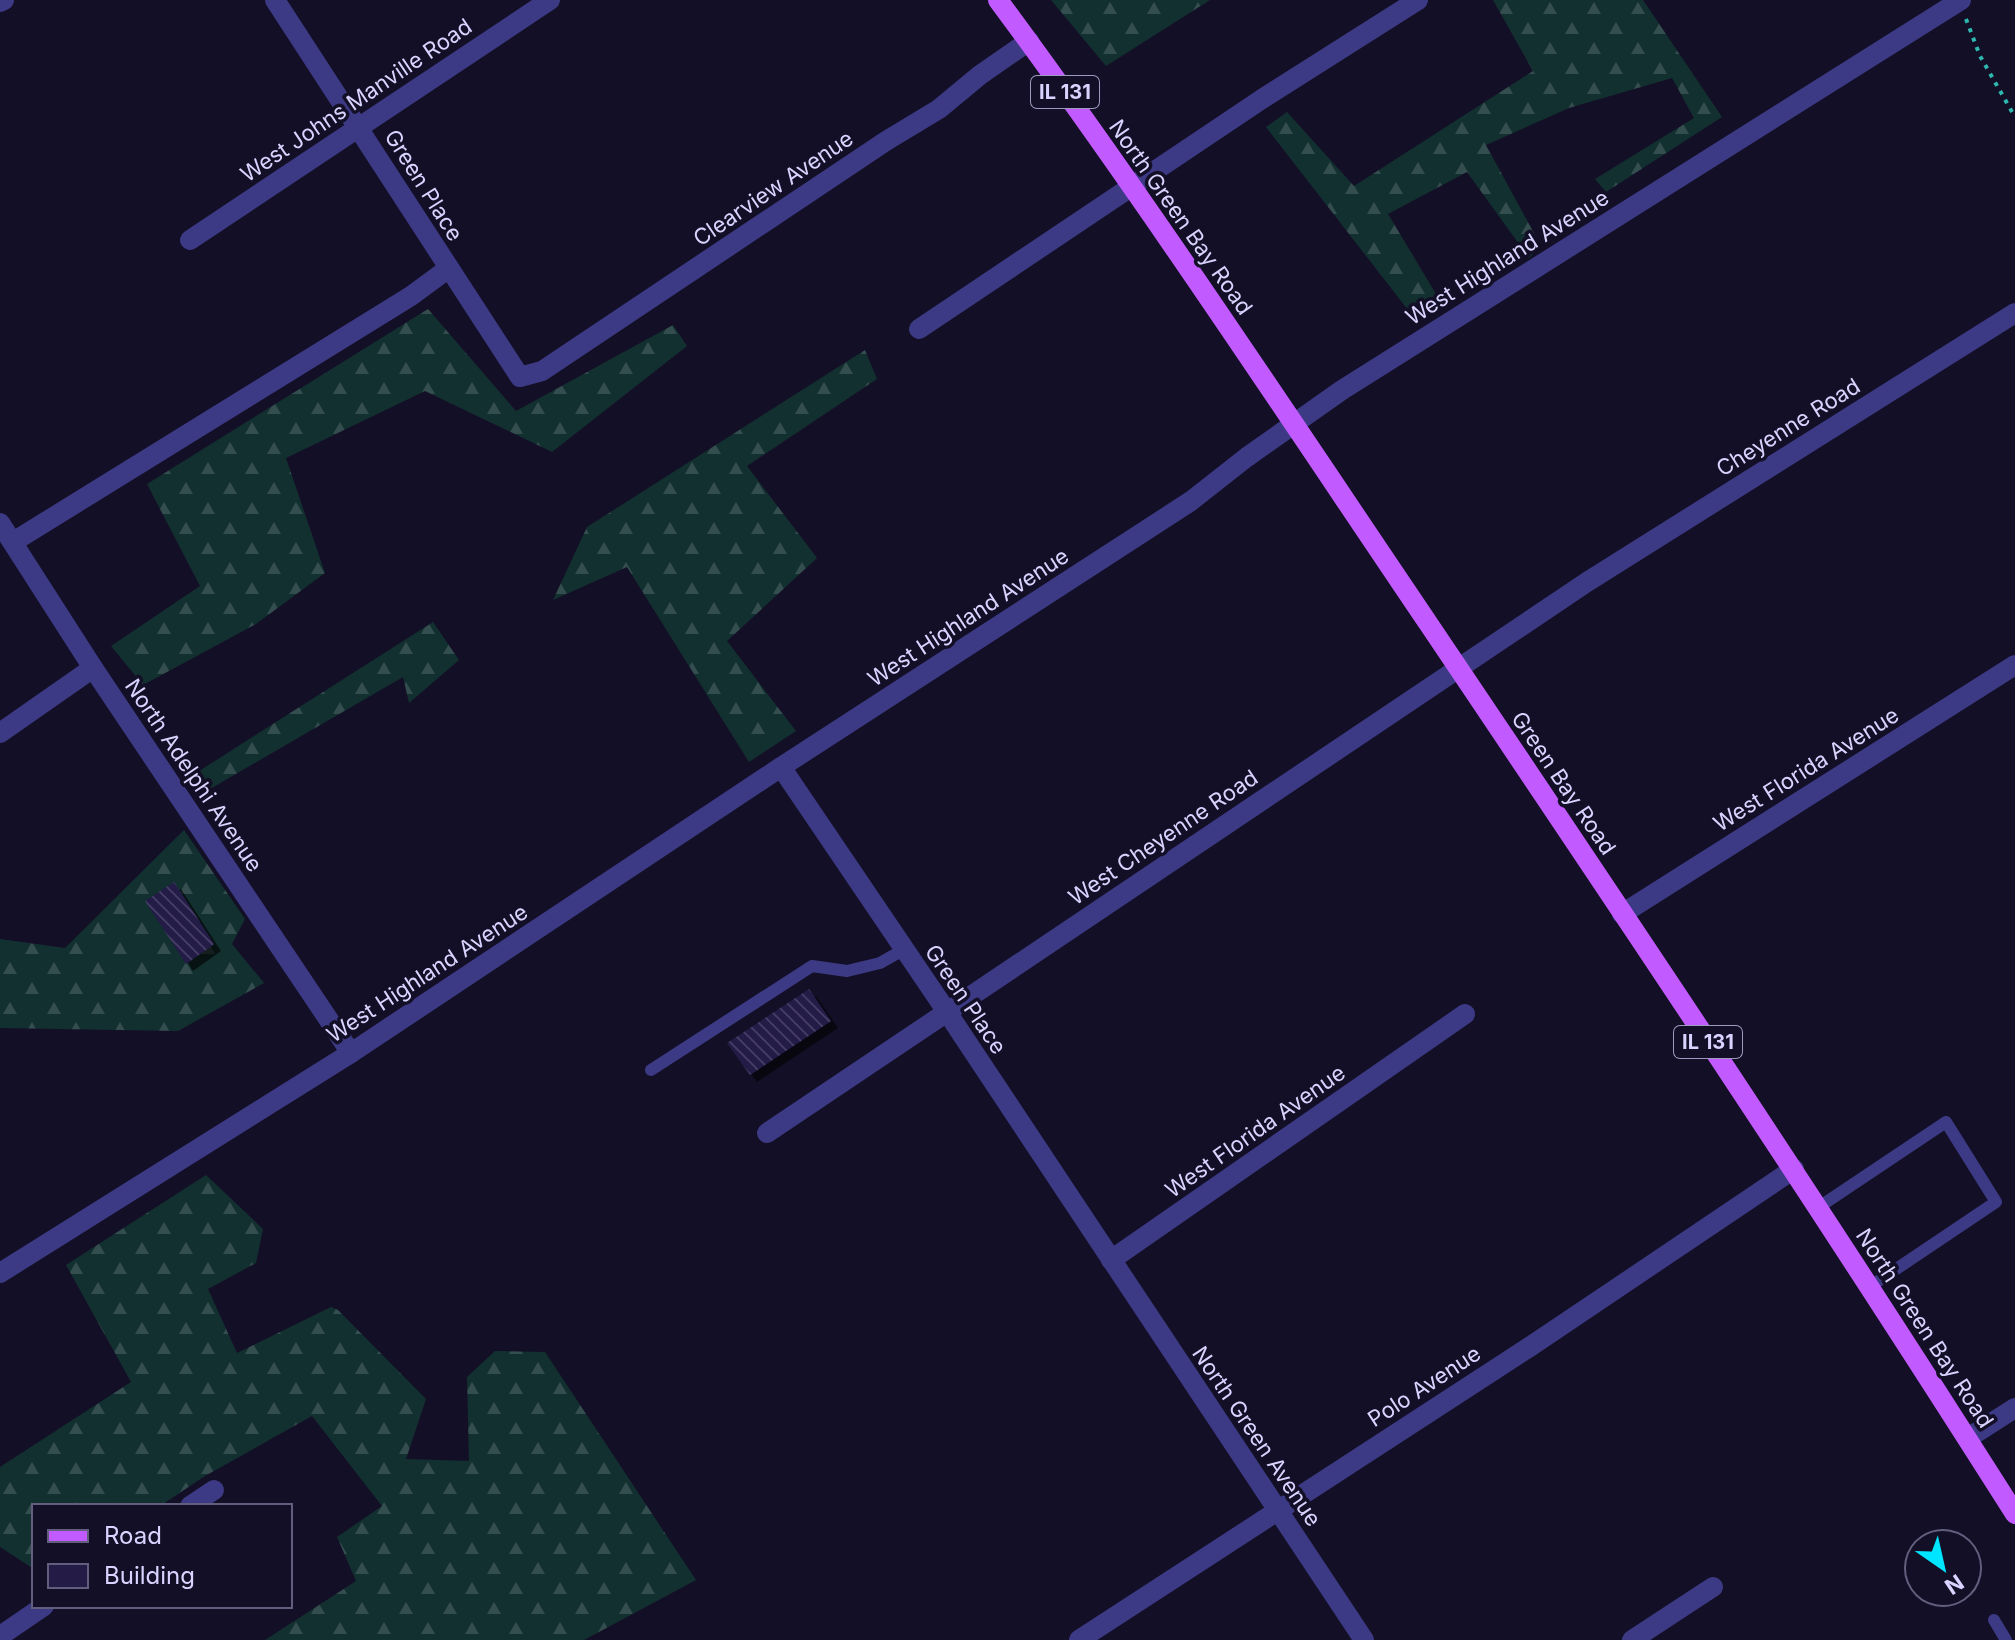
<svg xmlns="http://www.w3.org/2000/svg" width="2015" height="1640" font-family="Inter,sans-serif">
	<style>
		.forest { fill: url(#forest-firs) }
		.building { fill: url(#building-back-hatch); filter: url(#shadow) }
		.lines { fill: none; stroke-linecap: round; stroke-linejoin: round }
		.path { stroke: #2fb8b0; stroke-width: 4; stroke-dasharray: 4 6; stroke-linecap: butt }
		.service { stroke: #3d3a85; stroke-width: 12 }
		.minor { stroke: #3d3a85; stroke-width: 20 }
		.primary { stroke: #c25bff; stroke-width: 20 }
		.labels { text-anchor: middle; stroke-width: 7; stroke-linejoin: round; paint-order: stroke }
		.shield { fill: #130f26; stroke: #9e99be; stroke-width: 2 }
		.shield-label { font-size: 20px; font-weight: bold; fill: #d9d4ff }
		.street-label { font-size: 22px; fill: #d9d4ff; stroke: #130f26 }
	</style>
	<defs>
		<pattern id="forest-firs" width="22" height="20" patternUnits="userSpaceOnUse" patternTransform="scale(2)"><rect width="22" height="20" fill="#12302f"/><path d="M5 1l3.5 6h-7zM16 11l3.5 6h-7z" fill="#344d4e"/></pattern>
		<pattern id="building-back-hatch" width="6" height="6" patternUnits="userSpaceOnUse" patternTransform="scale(2)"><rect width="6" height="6" fill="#241b47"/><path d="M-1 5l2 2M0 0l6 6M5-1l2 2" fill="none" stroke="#433b63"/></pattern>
		<filter id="shadow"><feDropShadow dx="7" dy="7" stdDeviation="0" flood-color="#0009"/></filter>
	</defs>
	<rect width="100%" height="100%" fill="#130f26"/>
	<g class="forest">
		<path d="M1051,0H1210L1106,66Z"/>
		<path d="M1493,0H1643L1722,117L1606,192L1595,179L1694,118L1672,78L1569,108L1486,145L1541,246L1529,258L1467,172L1388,214L1439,299L1415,319L1266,127L1287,112L1354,186L1533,71Z"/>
		<path d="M428,309L516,411L673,325L687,346L552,452L425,391L286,458L325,573L256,624L143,685L111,646L200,586L147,484Z"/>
		<path d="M865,350L877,379L747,466L817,558L727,641L796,731L749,762L627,567L553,600L587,527Z"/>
		<path d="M433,622L459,660L409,703L403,677L210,789L196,773Z"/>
		<path d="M184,830L245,919L232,944L264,983L178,1031L0,1028V939L65,948Z"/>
		<path d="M206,1175L263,1229L256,1263L208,1289L237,1353L331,1307L338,1310L426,1399L406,1459L469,1461L467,1377L495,1351L545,1352L696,1580L584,1640H265L356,1581L337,1537L382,1506L312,1416L205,1476L160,1506H34V1569L0,1547V1467L131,1382L66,1265Z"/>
	</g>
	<g class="building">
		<path d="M174,882L214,944L186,964L145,901Z"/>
		<path d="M809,989L831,1021L750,1075L727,1043Z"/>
	</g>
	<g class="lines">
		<path class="path" d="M1966,19L1980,56L2015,117"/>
		<g class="service">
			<path d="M651,1070L812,966L847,971L880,963L903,950"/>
			<path d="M1819,1207L1946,1122L1996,1202L1871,1286"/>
			<path d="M1994,1620L2006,1640"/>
		</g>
		<g class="minor">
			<path d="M275,0L520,377L542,371L886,141L939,109L980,75L1029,41"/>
			<path d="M0,2L4,0"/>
			<path d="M190,240L550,0"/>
			<path d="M919,329L1262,99L1418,0"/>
			<path d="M0,523L93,668L351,1053"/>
			<path d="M13,542L411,296L449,268"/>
			<path d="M0,733L93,668"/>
			<path d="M781,767L947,1012L1364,1640"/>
			<path d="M1622,914L2015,665"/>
			<path d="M767,1133L1587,582L2015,313"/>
			<path d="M1111,1260L1465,1014"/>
			<path d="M0,1273L351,1053L781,767L1191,501L1247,457L1342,390L1961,0"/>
			<path d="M1968,1438L2015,1408"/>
			<path d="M190,1506L214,1490"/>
			<path d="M0,1636L44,1606"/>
			<path d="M1079,1640L1531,1346L1794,1169"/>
			<path d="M1632,1640L1713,1587"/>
		</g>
		<path class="primary" d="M998,0C1149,204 1288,416 1430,626C1628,920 1825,1214 2015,1514"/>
	</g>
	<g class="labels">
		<g class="shield">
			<rect x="1031" y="76" width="68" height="32" rx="6"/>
			<rect x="1674" y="1026" width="68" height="32" rx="6"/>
		</g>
		<g class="shield-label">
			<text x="1065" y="99">IL 131</text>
			<text x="1708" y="1049">IL 131</text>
		</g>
		<g class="street-label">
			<text transform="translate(356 100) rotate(-34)" y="8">West Johns Manville Road</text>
			<text transform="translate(424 185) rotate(58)" y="8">Green Place</text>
			<text transform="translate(773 188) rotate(-34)" y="8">Clearview Avenue</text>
			<text transform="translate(1181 217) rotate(55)" y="8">North Green Bay Road</text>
			<text transform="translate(1507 257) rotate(-32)" y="8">West Highland Avenue</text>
			<text transform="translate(1788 427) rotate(-32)" y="8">Cheyenne Road</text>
			<text transform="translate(968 617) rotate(-33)" y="8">West Highland Avenue</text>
			<text transform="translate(1806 769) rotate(-32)" y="8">West Florida Avenue</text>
			<text transform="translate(194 775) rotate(56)" y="8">North Adelphi Avenue</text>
			<text transform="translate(1564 783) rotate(56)" y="8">Green Bay Road</text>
			<text transform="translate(1163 837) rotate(-34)" y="8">West Cheyenne Road</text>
			<text transform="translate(427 973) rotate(-33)" y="8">West Highland Avenue</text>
			<text transform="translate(966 999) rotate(56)" y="8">Green Place</text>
			<text transform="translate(1255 1131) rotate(-35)" y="8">West Florida Avenue</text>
			<text transform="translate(1925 1328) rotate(57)" y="8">North Green Bay Road</text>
			<text transform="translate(1424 1386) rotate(-33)" y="8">Polo Avenue</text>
			<text transform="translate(1257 1436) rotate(56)" y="8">North Green Avenue</text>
		</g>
	</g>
	<rect x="32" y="1504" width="260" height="104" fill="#130f26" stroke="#625e7d" stroke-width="2"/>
	<rect x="48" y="1530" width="40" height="12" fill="#c25bff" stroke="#625e7d" stroke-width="2"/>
	<text x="104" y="1544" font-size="24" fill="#d9d4ff">Road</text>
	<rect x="48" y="1564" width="40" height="24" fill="#241b47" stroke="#625e7d" stroke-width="2"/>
	<text x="104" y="1584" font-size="24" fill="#d9d4ff">Building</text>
	<g transform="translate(1943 1568) rotate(146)"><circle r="38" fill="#130f26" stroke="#625e7d" stroke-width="2"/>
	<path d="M0-6L14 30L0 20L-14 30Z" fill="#00e5ff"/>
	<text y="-12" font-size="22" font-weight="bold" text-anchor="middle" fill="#d9d4ff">N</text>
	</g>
</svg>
